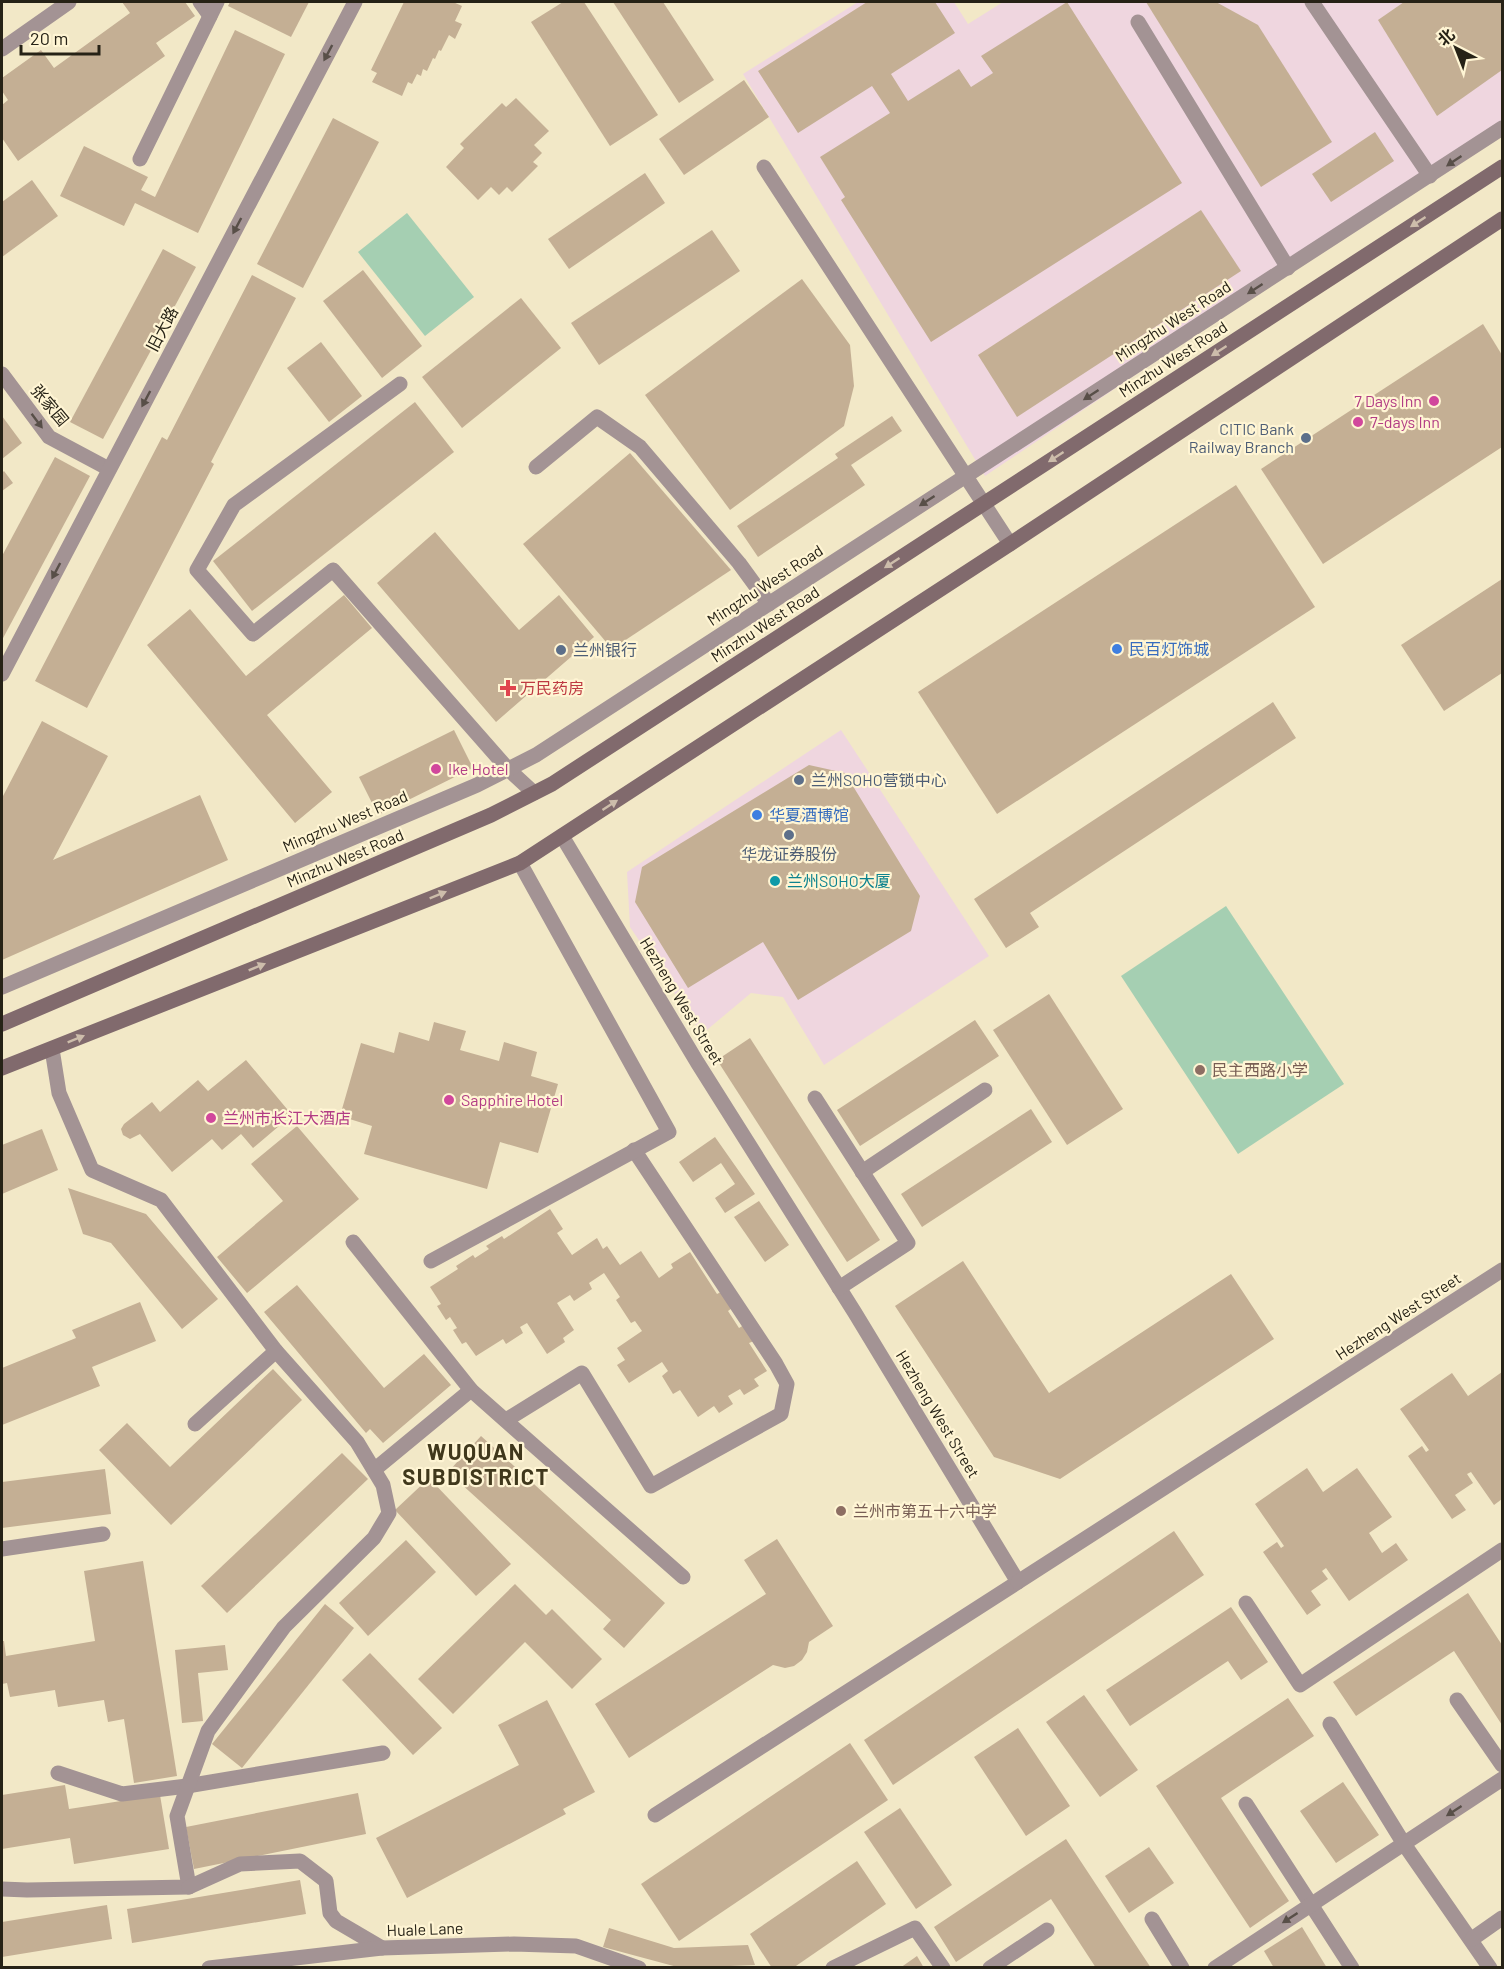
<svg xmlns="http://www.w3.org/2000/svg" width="1504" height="1969" font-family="Barlow,'Noto Sans SC',sans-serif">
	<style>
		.commercial { fill: #efd6df }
		.green { fill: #a5cfb2 }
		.building { fill: #c4af94 }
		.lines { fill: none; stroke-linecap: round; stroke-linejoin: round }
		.lane { stroke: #a39394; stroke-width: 15 }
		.street { stroke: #a39394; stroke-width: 15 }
		.secondary { stroke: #816a6d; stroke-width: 15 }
		.oneway { fill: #584f48 }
		.oneway2 { fill: #cdbdab }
		.hotel-dot { fill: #d1479c; stroke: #fff5d4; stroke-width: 2 }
		.service-dot { fill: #5c6f8a; stroke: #fff5d4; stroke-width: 2 }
		.shop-dot { fill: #3f7fe0; stroke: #fff5d4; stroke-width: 2 }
		.health-dot { fill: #e0444e; stroke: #fff5d4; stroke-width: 2 }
		.culture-dot { fill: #0f9aa8; stroke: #fff5d4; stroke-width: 2 }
		.education-dot { fill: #8d6e63; stroke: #fff5d4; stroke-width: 2 }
		.labels { text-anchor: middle; stroke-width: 4.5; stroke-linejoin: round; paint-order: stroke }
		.street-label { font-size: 16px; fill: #262216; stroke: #fff5d4 }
		.hotel-label { font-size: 16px; fill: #b23c85; stroke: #fff5d4; text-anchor: start }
		.service-label { font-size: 16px; fill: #4e5e75; stroke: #fff5d4; text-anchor: start }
		.shop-label { font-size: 16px; fill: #366cbe; stroke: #fff5d4; text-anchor: start }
		.health-label { font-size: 16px; fill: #be3a42; stroke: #fff5d4; text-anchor: start }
		.culture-label { font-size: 16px; fill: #0d838f; stroke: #fff5d4; text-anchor: start }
		.education-label { font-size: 16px; fill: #785e54; stroke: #fff5d4; text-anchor: start }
		.district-label { font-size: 22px; font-weight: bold; letter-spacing: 1.5px; fill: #40381c; stroke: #fff5d4 }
	</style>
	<rect width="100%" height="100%" fill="#f2e8c7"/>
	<g class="commercial">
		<path d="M858,2H954L968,24L1003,2H1502V128L985,476L743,74Z"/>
		<path d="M841,730L989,956L824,1065L783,997L751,993L702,1034L630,927L627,872Z"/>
	</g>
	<g class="green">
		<path d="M407,213L474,297L425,336L358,252Z"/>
		<path d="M1226,906L1344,1084L1238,1154L1121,976Z"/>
	</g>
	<g class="building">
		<path d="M122,2H185L195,16L156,43L165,56L18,161L2,138V105L8,100L2,91V78L41,50L54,68L130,13Z"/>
		<path d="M230,2H309L291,37L228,6Z"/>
		<path d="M404,2H453L462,6L455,21L462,24L455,39L449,35L441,51L439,50L435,59L433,58L427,71L423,69L421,76L417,74L412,84L408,82L402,96L372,82L377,73L371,70Z"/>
		<path d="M563,2H584L658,115L610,146L531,22Z"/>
		<path d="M613,2H663L714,80L679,103Z"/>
		<path d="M867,2H935L955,33L891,74L908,101L959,69L971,87L993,73L981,56L1067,2L1182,183L931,342L841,200L845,197L820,157L890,113L872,86L798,133L758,71Z"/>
		<path d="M1146,2H1216L1258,25L1332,142L1261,187Z"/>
		<path d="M1404,2H1502V70L1437,116L1378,20Z"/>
		<path d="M235,30L285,54L198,233L135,203L124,226L60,196L84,146L148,177L141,190L155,197Z"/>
		<path d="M744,80L769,117L684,175L659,139Z"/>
		<path d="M516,98L549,131L534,145L542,153L533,162L538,166L512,192L507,187L499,195L491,187L478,200L446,167L464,148L460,144L502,103L506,107Z"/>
		<path d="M333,118L379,142L303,288L257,264Z"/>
		<path d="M1375,132L1394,161L1331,202L1312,174Z"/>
		<path d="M645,173L665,203L569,269L548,239Z"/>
		<path d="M32,180L58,216L2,257V202Z"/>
		<path d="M1201,210L1241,271L1017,417L978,355Z"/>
		<path d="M712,230L740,271L599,365L571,323Z"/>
		<path d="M163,249L196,267L103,439L70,422Z"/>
		<path d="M363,270L422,346L382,378L323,301Z"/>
		<path d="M252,275L296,298L211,462L214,464L87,708L35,681L162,437L167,440Z"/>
		<path d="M802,279L850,345L854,386L844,426L730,510L645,395Z"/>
		<path d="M521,298L561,348L462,428L422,377Z"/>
		<path d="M1483,324L1502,355V447L1323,564L1261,469Z"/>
		<path d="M321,342L362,396L329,422L287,368Z"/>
		<path d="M415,402L454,452L252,611L213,561Z"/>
		<path d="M2,416L22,443L2,459Z"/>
		<path d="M892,416L902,431L851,465L865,485L758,557L737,526L838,458L835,454Z"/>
		<path d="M630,453L731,570L612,649L523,544Z"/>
		<path d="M55,457L90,476L2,640V556Z"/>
		<path d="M4,471L13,483L2,491V473Z"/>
		<path d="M1236,485L1315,607L997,814L918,692Z"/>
		<path d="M435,532L519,630L559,595L594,637L496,722L377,583Z"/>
		<path d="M1502,579V673L1444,711L1401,645Z"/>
		<path d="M344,595L372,628L267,715L332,792L295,823L147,645L190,609L246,676Z"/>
		<path d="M1273,702L1296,738L1030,913L1039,927L1006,948L974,899Z"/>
		<path d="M42,721L108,756L53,860L200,795L228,860L2,960V798Z"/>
		<path d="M454,730L473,768L378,815L359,777Z"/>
		<path d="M809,765L845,773L920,896L911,931L798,1000L763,942L688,988L635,902L642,867Z"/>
		<path d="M1049,994L1123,1109L1067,1145L993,1030Z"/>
		<path d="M975,1020L999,1056L860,1146L837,1110Z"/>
		<path d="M434,1022L466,1031L460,1050L499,1061L504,1042L537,1052L531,1076L558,1084L538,1153L500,1142L487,1189L364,1154L372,1126L340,1116L361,1043L394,1053L399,1032L429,1041Z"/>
		<path d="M750,1038L880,1240L847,1262L717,1060Z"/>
		<path d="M246,1060L292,1115L253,1148L241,1134L222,1150L212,1139L172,1172L140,1134L130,1139L123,1135L121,1129L124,1124L152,1102L160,1112L198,1080L208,1091Z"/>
		<path d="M1031,1109L1052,1142L922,1227L901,1194Z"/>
		<path d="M297,1126L359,1199L247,1293L217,1257L283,1201L251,1164Z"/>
		<path d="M42,1129L58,1170L2,1194V1145Z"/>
		<path d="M715,1137L755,1194L725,1213L715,1198L735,1184L721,1163L693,1182L679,1162Z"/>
		<path d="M68,1188L146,1214L218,1299L182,1329L111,1243L83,1234Z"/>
		<path d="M759,1201L789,1245L765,1262L734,1217Z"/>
		<path d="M550,1209L563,1229L557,1233L572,1255L597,1238L603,1249L607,1246L620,1265L641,1251L659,1278L673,1268L671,1264L690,1252L717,1294L721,1292L732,1308L728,1311L739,1328L744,1325L754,1341L749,1343L767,1371L754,1379L759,1386L744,1395L740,1389L728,1396L733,1404L719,1413L714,1406L698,1417L680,1390L673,1394L662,1376L668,1371L662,1362L629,1383L617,1365L625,1360L617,1348L642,1331L635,1321L631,1323L616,1300L620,1297L604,1273L589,1283L592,1289L574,1301L570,1295L557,1303L574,1330L563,1338L565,1342L547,1354L527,1323L520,1327L523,1333L506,1344L503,1339L476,1356L466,1342L462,1344L453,1330L457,1328L450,1317L446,1320L437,1306L441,1304L430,1287L458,1269L456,1266L473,1255L475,1258L489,1249L486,1246L502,1236L504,1239Z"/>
		<path d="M963,1261L1049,1393L1231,1274L1274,1339L1060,1479L994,1457L895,1306Z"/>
		<path d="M297,1285L384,1388L424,1354L451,1385L383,1443L370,1429L366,1433L264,1312Z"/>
		<path d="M140,1302L156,1341L92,1367L100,1386L2,1425V1368L76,1338L72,1330Z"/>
		<path d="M273,1369L302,1400L171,1525L99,1450L127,1423L170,1467Z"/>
		<path d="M1502,1372V1499L1494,1505L1471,1472L1467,1474L1473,1483L1455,1495L1466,1510L1452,1519L1408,1456L1422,1446L1426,1452L1429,1450L1400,1409L1452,1373L1468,1396Z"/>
		<path d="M481,1436L665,1603L624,1648L603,1629L611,1620L448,1472Z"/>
		<path d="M342,1453L368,1479L227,1613L201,1586Z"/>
		<path d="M1307,1468L1323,1492L1357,1468L1392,1517L1369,1533L1382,1553L1396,1543L1408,1560L1349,1601L1326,1568L1322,1571L1328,1579L1311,1591L1321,1605L1307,1615L1263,1552L1277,1542L1281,1548L1284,1546L1255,1504Z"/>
		<path d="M105,1469L111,1514L2,1528V1482Z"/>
		<path d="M429,1478L511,1564L476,1596L395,1510Z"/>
		<path d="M1174,1531L1204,1575L893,1785L864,1740Z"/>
		<path d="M777,1539L833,1626L809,1642L807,1652L802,1660L794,1666L785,1668L773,1665L629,1758L595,1704L766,1594L744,1560Z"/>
		<path d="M406,1540L436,1572L368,1636L339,1603Z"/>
		<path d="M143,1561L177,1776L134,1783L124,1719L108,1722L104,1700L58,1707L55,1690L10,1697L7,1683L2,1684V1641H4L6,1656L95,1641L84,1571Z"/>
		<path d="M515,1584L546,1615L552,1609L602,1659L572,1689L525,1642L453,1714L418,1679Z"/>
		<path d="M1468,1593L1502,1645V1725L1454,1651L1356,1716L1333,1682Z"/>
		<path d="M325,1604L354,1628L242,1768L212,1744Z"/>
		<path d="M1231,1607L1268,1662L1241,1680L1228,1661L1130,1726L1106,1690Z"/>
		<path d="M225,1645L228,1670L198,1673L203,1721L182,1723L175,1650Z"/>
		<path d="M370,1653L442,1728L413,1755L342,1680Z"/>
		<path d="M1084,1695L1138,1770L1100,1797L1046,1722Z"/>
		<path d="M1288,1698L1314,1736L1221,1798L1289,1901L1250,1928L1156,1786Z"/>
		<path d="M547,1700L595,1792L563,1809L566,1814L407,1898L376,1838L519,1765L498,1725Z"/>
		<path d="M1018,1728L1070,1806L1026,1836L974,1757Z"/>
		<path d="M850,1743L888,1800L679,1941L641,1884Z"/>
		<path d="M1343,1782L1379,1835L1336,1863L1300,1811Z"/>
		<path d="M65,1785L69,1809L160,1795L169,1849L74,1864L70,1838L2,1849V1795Z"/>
		<path d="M358,1793L366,1834L194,1869L186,1827Z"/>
		<path d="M900,1808L952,1885L916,1909L864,1832Z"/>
		<path d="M1066,1839L1151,1968H1096L1051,1899L956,1962L934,1927Z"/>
		<path d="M1149,1847L1174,1883L1129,1913L1105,1876Z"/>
		<path d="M857,1861L886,1904L793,1968H772L750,1934Z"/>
		<path d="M300,1880L306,1914L132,1943L127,1909Z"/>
		<path d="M107,1905L112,1939L2,1957V1922Z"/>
		<path d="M1302,1927L1327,1968H1274L1264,1951Z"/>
		<path d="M609,1928L674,1948L748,1945L755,1965L681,1968L603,1947Z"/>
		<path d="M917,1956L924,1968H900Z"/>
	</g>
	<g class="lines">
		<g class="lane">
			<path d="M1138,22L1288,268"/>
			<path d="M2,374L49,437L109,469"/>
			<path d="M400,384L234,505L197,570L253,634L333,570L508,769L534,793"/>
			<path d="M536,467L597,417L640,447L739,563L769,604"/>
			<path d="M562,836L697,1062L855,1313L1018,1582L655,1815"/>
			<path d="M52,1049L59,1093L92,1170L161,1200L276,1351"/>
			<path d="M815,1098L908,1243L839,1288"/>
			<path d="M862,1172L985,1090"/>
			<path d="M353,1242L471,1390L683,1577"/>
			<path d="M506,1420L582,1373L651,1486L781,1414L787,1384L776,1364L634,1150"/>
			<path d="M374,1470L471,1390"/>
			<path d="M2,1549L103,1534"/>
			<path d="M1246,1603L1300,1685L1502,1550"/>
			<path d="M1457,1700L1502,1765"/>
			<path d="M1330,1724L1404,1844L1490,1968"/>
			<path d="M58,1773L122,1794L187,1786L383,1753"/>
			<path d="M1246,1804L1352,1968"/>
			<path d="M2,1889L27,1890L189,1887L177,1816L208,1731L284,1627L374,1538L389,1513L383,1485L357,1442L276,1351L195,1424"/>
			<path d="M1152,1919L1182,1968"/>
			<path d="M1472,1939L1502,1918"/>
			<path d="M990,1968L1047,1930"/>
		</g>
		<g class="street">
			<path d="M200,2L210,16"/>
			<path d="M1312,2L1430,176"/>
			<path d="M2,49L69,2"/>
			<path d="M140,159L217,2"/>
			<path d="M764,167L1010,544"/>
			<path d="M2,674L355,2"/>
			<path d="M2,987L477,785L536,755L1502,128"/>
			<path d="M431,1261L669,1132L520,863"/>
			<path d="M1018,1582L1502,1270"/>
			<path d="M189,1887L240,1864L300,1861L326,1881L330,1913L336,1921L382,1948"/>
			<path d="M209,1968L382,1948L514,1944L576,1946L639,1968"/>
			<path d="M833,1968L915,1928L943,1968"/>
			<path d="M1215,1968L1502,1779"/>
		</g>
		<g class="secondary">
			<path d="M2,1024L491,815L552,784L1502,167"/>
			<path d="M2,1068L520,863L1010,544L1502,219"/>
		</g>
	</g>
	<defs><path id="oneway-solid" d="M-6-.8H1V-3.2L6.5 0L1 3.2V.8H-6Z" transform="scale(1.5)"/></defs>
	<g class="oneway">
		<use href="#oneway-solid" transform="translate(328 53) rotate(118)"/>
		<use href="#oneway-solid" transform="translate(1454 161) rotate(146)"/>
		<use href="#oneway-solid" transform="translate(237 226) rotate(118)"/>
		<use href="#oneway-solid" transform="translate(1255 289) rotate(147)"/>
		<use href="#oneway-solid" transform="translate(1091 395) rotate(147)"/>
		<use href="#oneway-solid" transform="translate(146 399) rotate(118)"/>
		<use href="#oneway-solid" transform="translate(37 421) rotate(53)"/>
		<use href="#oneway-solid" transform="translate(927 501) rotate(147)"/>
		<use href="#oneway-solid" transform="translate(56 571) rotate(118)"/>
		<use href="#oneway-solid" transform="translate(1454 1811) rotate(147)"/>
		<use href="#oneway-solid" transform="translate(1290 1918) rotate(147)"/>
	</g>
	<g class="oneway2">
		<use href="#oneway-solid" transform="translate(1418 222) rotate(147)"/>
		<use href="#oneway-solid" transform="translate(1219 351) rotate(147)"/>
		<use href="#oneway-solid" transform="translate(1056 457) rotate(147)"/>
		<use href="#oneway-solid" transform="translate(892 563) rotate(147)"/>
		<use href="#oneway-solid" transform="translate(610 805) rotate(-33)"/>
		<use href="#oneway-solid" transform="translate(438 895) rotate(-22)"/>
		<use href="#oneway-solid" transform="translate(257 967) rotate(-22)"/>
		<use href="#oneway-solid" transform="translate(76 1039) rotate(-22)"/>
	</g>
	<g class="hotel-dot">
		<circle cx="1434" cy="401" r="6"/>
		<circle cx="1358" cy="422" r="6"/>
		<circle cx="436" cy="769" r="6"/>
		<circle cx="449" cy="1100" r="6"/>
		<circle cx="211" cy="1118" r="6"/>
	</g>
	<g class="service-dot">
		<circle cx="1306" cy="438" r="6"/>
		<circle cx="561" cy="650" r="6"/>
		<circle cx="799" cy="780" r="6"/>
		<circle cx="789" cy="835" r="6"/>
	</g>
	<g class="shop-dot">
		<circle cx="1117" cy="649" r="6"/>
		<circle cx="757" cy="815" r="6"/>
	</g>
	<path class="health-dot" d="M505 679h6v6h6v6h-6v6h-6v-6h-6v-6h6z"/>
	<circle class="culture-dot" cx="775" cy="881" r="6"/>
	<g class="education-dot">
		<circle cx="1200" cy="1070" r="6"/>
		<circle cx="841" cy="1511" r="6"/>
	</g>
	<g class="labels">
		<g class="street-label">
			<text transform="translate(1173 321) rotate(-33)" y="6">Mingzhu West Road</text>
			<text transform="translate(162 329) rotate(-62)" y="6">旧大路</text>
			<text transform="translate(1173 359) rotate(-33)" y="6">Minzhu West Road</text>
			<text transform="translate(50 405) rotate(50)" y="6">张家园</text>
			<text transform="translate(765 585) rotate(-33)" y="6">Mingzhu West Road</text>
			<text transform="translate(765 624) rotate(-33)" y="6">Minzhu West Road</text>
			<text transform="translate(345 821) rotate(-23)" y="6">Mingzhu West Road</text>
			<text transform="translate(345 858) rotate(-23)" y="6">Minzhu West Road</text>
			<text transform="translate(682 1001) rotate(59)" y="6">Hezheng West Street</text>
			<text transform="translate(1398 1316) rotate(-33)" y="6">Hezheng West Street</text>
			<text transform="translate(938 1414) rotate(59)" y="6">Hezheng West Street</text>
			<text transform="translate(425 1929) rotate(-2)" y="6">Huale Lane</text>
		</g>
		<g class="hotel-label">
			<text x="1422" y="407" text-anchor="end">7 Days Inn</text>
			<text x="1370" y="428">7-days Inn</text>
			<text x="448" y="775">Ike Hotel</text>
			<text x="461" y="1106">Sapphire Hotel</text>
			<text x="223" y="1124">兰州市长江大酒店</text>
		</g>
		<g class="service-label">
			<text x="1294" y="435" text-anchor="end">CITIC Bank<tspan x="1294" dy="18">Railway Branch</tspan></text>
			<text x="573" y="656">兰州银行</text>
			<text x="811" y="786">兰州SOHO营锁中心</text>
			<text x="789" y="860" text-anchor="middle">华龙证券股份</text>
		</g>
		<g class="shop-label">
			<text x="1129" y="655">民百灯饰城</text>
			<text x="769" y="821">华夏酒博馆</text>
		</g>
		<g class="health-label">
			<text x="520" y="694">万民药房</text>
		</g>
		<g class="culture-label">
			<text x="787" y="887">兰州SOHO大厦</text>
		</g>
		<g class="education-label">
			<text x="1212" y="1076">民主西路小学</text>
			<text x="853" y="1517">兰州市第五十六中学</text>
		</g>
		<g class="district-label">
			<text x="476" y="1460">WUQUAN<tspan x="476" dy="25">SUBDISTRICT</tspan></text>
		</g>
	</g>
	<rect width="1504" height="1969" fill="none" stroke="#262216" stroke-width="6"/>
	<g transform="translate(1456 48) rotate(318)" stroke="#fff5d4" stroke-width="4.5" paint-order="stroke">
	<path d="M0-4.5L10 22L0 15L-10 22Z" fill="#262216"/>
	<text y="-9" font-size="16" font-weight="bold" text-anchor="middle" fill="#262216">北</text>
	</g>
	<path d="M21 45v9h78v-9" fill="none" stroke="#262216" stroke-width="3"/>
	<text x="30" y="45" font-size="18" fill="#262216" stroke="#fff5d4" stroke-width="4.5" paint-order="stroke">20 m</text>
</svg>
